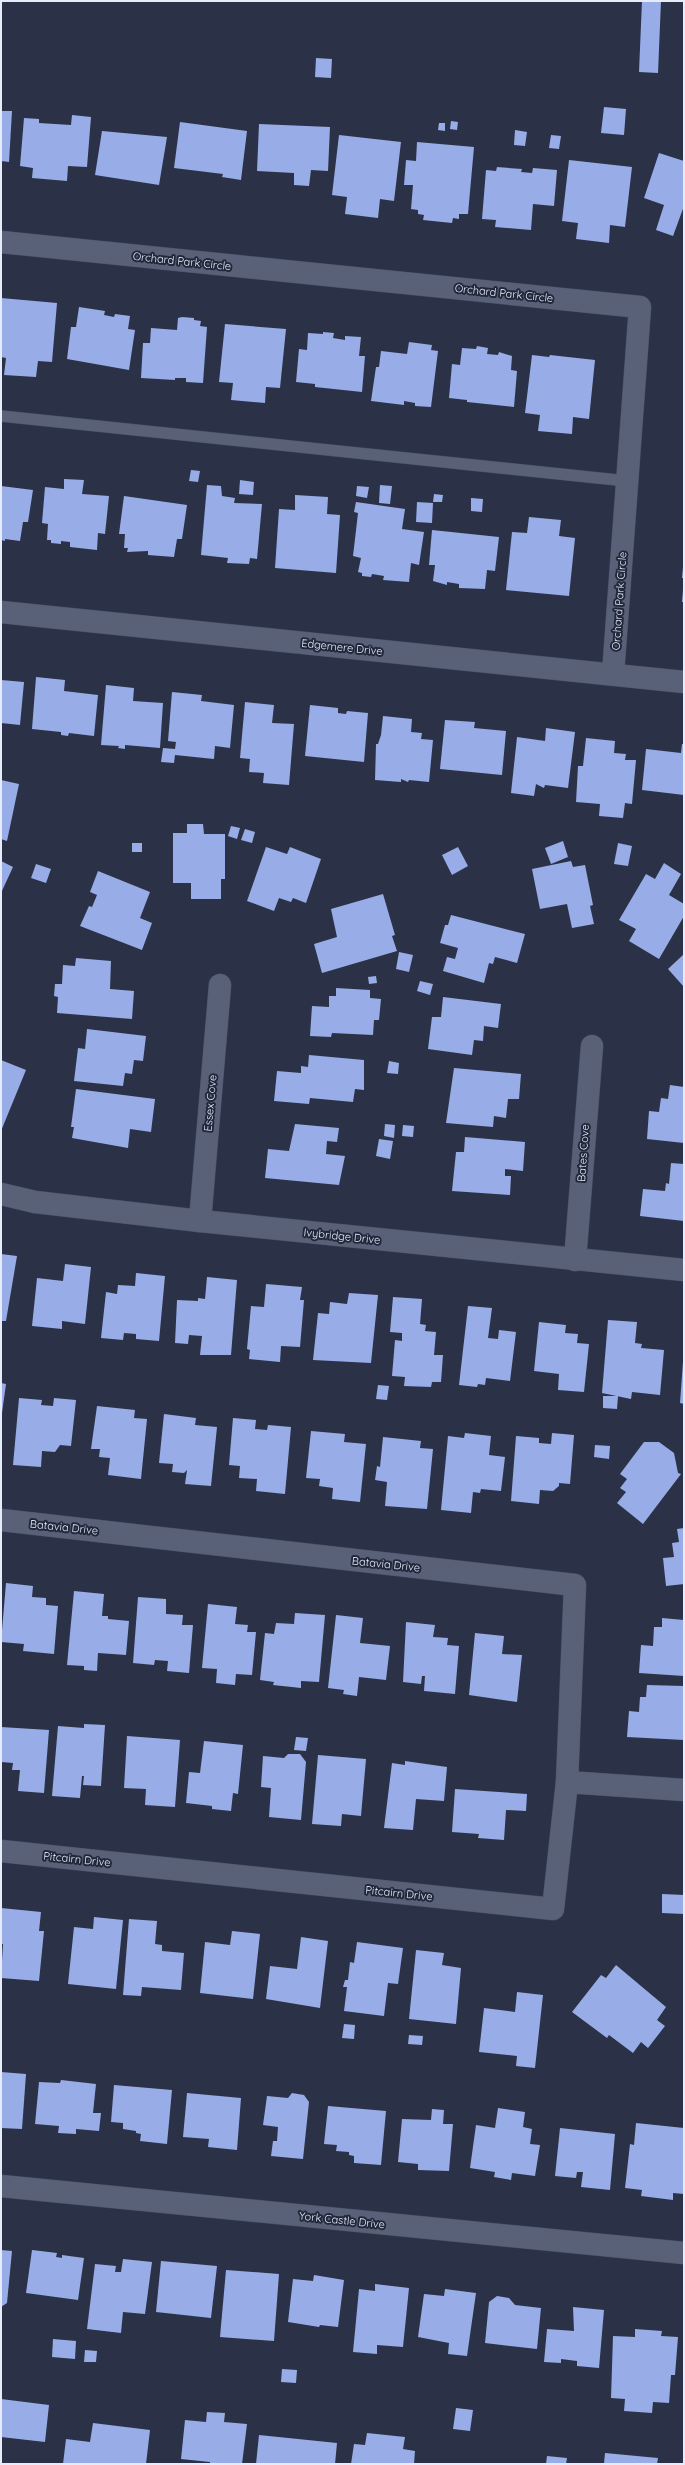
<svg xmlns="http://www.w3.org/2000/svg" width="685" height="2465" font-family="Quicksand,sans-serif">
	<style>
		.building { fill: #98ade7 }
		.lines { fill: none; stroke-linecap: round; stroke-linejoin: round }
		.service-casing { stroke: #4a5162; stroke-width: 12 }
		.minor-casing { stroke: #4a5162; stroke-width: 23 }
		.tertiary-casing { stroke: #4a5162; stroke-width: 23 }
		.service { stroke: #586178; stroke-width: 11 }
		.minor { stroke: #586178; stroke-width: 22 }
		.tertiary { stroke: #586178; stroke-width: 22 }
		.labels { text-anchor: middle; stroke-width: 4; stroke-linejoin: round; paint-order: stroke }
		.street-label { font-size: 11px; fill: #e7ecfa; stroke: #21283c }
	</style>
	<rect width="100%" height="100%" fill="#2b3247"/>
	<g class="building">
		<path d="M642,1H661L658,73L639,72Z"/>
		<path d="M316,58L332,59L331,78L315,77Z"/>
		<path d="M604,107L626,109L624,135L601,133Z"/>
		<path d="M1,111H12L9,162L1,161Z"/>
		<path d="M72,115L91,117L87,167L68,166L67,181L32,178L33,168L20,166L24,118L39,119V123L71,125Z"/>
		<path d="M451,121L458,122L457,130L450,129Z"/>
		<path d="M180,122L247,131L241,180L222,177L223,174L174,168Z"/>
		<path d="M439,123H445V131L438,130Z"/>
		<path d="M259,124L330,127L328,171L311,170L309,186L294,185V173L257,171Z"/>
		<path d="M515,130L527,132L525,146L514,145Z"/>
		<path d="M102,131L167,137L159,185L95,175Z"/>
		<path d="M339,135L401,142L394,201L380,199L378,218L345,214L347,197L332,195Z"/>
		<path d="M551,135L561,136L559,149L549,148Z"/>
		<path d="M417,142L474,147L468,214H459V219L453,218L452,223L423,220L424,215L418,214V210L411,209L413,185H404L406,160L416,161Z"/>
		<path d="M659,153L684,161V206L673,236L656,230L664,205L644,198Z"/>
		<path d="M569,160L632,167L625,227L610,225L609,243L576,239L578,223L562,221Z"/>
		<path d="M497,167L522,169L521,172L532,173L533,168L557,170L554,206L533,204L531,230L495,227L496,220L482,219L486,170L496,171Z"/>
		<path d="M1,298L57,303L52,362L38,361L36,377L4,375L6,358L1,357Z"/>
		<path d="M79,307L105,311L104,315L114,317L115,314L130,316L128,329L135,330L129,370L67,359L71,327H76Z"/>
		<path d="M182,317L194,318V320L201,321L200,326L207,327L203,383L186,382V378H175V380L141,378L143,343H150L151,328L177,330L178,318Z"/>
		<path d="M225,324L286,329L280,388L266,387L265,403L231,400L233,383L219,382Z"/>
		<path d="M323,332L334,333L333,338L345,340V336L361,337L359,356H365L362,392L315,387V384L296,382L299,349L307,350L308,333L323,334Z"/>
		<path d="M409,342L432,345L431,350L438,351L431,407L415,406V403L404,401V405L371,401L376,367H379L381,351L407,354Z"/>
		<path d="M477,346L488,348L487,354L498,355L499,352L512,356L511,370L517,371L514,407L467,402V400L449,398L452,364L460,365L462,348L476,349Z"/>
		<path d="M532,355L549,357L550,355L595,360L589,419L573,417L572,434L538,431L540,415L525,413Z"/>
		<path d="M191,470L200,471L198,482L189,481Z"/>
		<path d="M64,479L84,480L82,494L109,496L105,534L98,533L97,550L70,547V542L61,541V544L51,543V540H47L48,524L42,523L45,487L64,489Z"/>
		<path d="M240,480L254,482L253,495L239,494Z"/>
		<path d="M207,485L221,486L222,496L235,498L234,503L262,504L257,559L250,558L249,564L227,563L228,558L201,555Z"/>
		<path d="M380,485L392,486L390,504L379,503Z"/>
		<path d="M1,486L33,490L28,522H23L20,541L5,539V541L1,540Z"/>
		<path d="M357,486L369,487L367,498L356,496Z"/>
		<path d="M434,494L443,495L442,502H433Z"/>
		<path d="M295,495L328,497L327,514L340,515L336,573L275,568L279,509L295,510Z"/>
		<path d="M124,496L187,505L182,539H177L174,557L148,555V551L127,552L128,548H124L125,534H119Z"/>
		<path d="M471,498L483,499L482,512L471,511Z"/>
		<path d="M356,502L405,509L402,529L424,532L419,565L411,563L409,582L383,580L384,576L372,574L371,577L362,576V573L358,572L361,558L353,556L358,513L354,512Z"/>
		<path d="M417,502L433,503L432,523L416,522Z"/>
		<path d="M529,517L561,520L559,536L575,538L569,596L506,590L512,532L527,533Z"/>
		<path d="M432,530L499,537L495,571L487,570L485,589L459,588V584L447,582V585L433,581L435,565H429Z"/>
		<path d="M683,567H684V578H682Z"/>
		<path d="M683,590H684V602H682Z"/>
		<path d="M36,677L65,680L64,691L98,695L94,736L69,733L68,736L61,735V732L32,729Z"/>
		<path d="M1,680L24,682L20,725L1,723Z"/>
		<path d="M106,685L134,688L133,701L163,703L160,748L125,745V749L118,748L119,746L101,745Z"/>
		<path d="M172,692L202,695L201,701L234,705L230,748L215,746L214,759L175,755L174,763L161,762L163,748L175,749L176,742L168,741Z"/>
		<path d="M245,702L274,705L272,723L294,724L289,785L263,783L264,773L249,772L250,759L240,758Z"/>
		<path d="M310,705L338,708V713L346,714L347,711L368,713L364,762L305,756Z"/>
		<path d="M383,716L412,719L411,732L422,733L421,739L433,740L429,782L409,780L408,782L401,779V782L375,780L376,744H378L381,735Z"/>
		<path d="M445,720L475,722L474,728L506,731L502,775L440,769Z"/>
		<path d="M546,728L575,732L568,788L545,785L544,788L536,784L534,796L511,793L517,737L545,741Z"/>
		<path d="M586,738L615,741L614,753L626,754L625,760H636L632,804L625,803L623,818L599,816L600,804L576,802L578,766H583Z"/>
		<path d="M682,744H684V795L642,790L646,749L681,753Z"/>
		<path d="M1,780L19,784L7,841L1,839Z"/>
		<path d="M187,824H203L204,834H225V879H221V899H191V883H173V833H187Z"/>
		<path d="M231,826L240,828L237,839L228,836Z"/>
		<path d="M245,829L255,832L252,843L241,840Z"/>
		<path d="M563,841L568,857L551,864L545,848Z"/>
		<rect x="132" y="843" width="10" height="9"/>
		<path d="M618,843L632,846L628,866L614,864Z"/>
		<path d="M266,847L287,854L290,847L321,859L306,903L293,898L291,902L279,898L274,911L247,901Z"/>
		<path d="M458,847L468,866L452,875L442,855Z"/>
		<path d="M1,861L13,867L1,893Z"/>
		<path d="M571,861L573,867L585,865L593,905L590,906L594,924L572,928L567,904L540,909L532,869Z"/>
		<path d="M664,863L681,874L669,895L684,904V916L659,959L629,941L636,929L619,920L646,874L655,879Z"/>
		<path d="M36,864L51,869L46,883L31,878Z"/>
		<path d="M98,871L150,892L140,918L152,923L142,950L80,926L89,906L92,907L97,895L90,892Z"/>
		<path d="M383,894L395,935L392,936L397,951L322,973L314,944L337,937L331,909Z"/>
		<path d="M451,915L525,934L517,963L495,957L493,964L489,963L484,983L443,971L447,957L455,959L458,948L440,943L445,925H448Z"/>
		<path d="M399,952L413,955L409,972L396,969Z"/>
		<path d="M684,954V987L668,969Z"/>
		<path d="M76,958L111,961L110,989L134,991L132,1019L57,1013L58,997L54,996L55,984H62L63,965L75,966Z"/>
		<path d="M376,976L377,983L369,984L368,977Z"/>
		<path d="M420,981L433,984L430,995L417,991Z"/>
		<path d="M336,988L370,990V998L381,999L379,1020H374L373,1035L332,1033L331,1037L310,1036L312,1006L329,1007V996H336Z"/>
		<path d="M443,997L501,1004L498,1028L484,1026L483,1041L474,1040L472,1055L428,1049L432,1017H441Z"/>
		<path d="M87,1029L146,1036L143,1061L134,1060L132,1074L125,1073L123,1086L74,1081L78,1048L85,1049Z"/>
		<path d="M309,1055L364,1060V1090L355,1089L353,1102L310,1098L309,1104L274,1101L277,1071L301,1073V1066L308,1067Z"/>
		<path d="M1,1060L26,1070L1,1131Z"/>
		<path d="M389,1061L399,1063L398,1074L387,1073Z"/>
		<path d="M454,1068L521,1074L519,1099H508L506,1118L494,1116L493,1127L446,1123Z"/>
		<path d="M670,1085L684,1087V1143L647,1139L649,1111L659,1112L661,1098L668,1099Z"/>
		<path d="M76,1089L155,1099L151,1132L130,1129L128,1148L72,1138L74,1127H71Z"/>
		<path d="M295,1124L339,1128L337,1142L327,1141L326,1154L345,1156L339,1185L265,1178L268,1149L289,1151Z"/>
		<path d="M385,1124L395,1125L394,1138L384,1136Z"/>
		<path d="M403,1125L414,1126L413,1137L402,1136Z"/>
		<path d="M465,1137L525,1142L523,1171L505,1169V1176H511L510,1195L452,1191L456,1152H464Z"/>
		<path d="M379,1139L393,1141L390,1159L376,1156Z"/>
		<path d="M671,1163L684,1164V1221L640,1216L643,1189L665,1191L666,1183L669,1184Z"/>
		<path d="M1,1254L17,1256L6,1321H1Z"/>
		<path d="M65,1264L91,1267L85,1324L62,1321V1329L32,1326L37,1278L63,1281Z"/>
		<path d="M136,1273L165,1276L159,1341L136,1339V1334L124,1333L123,1340L101,1338L106,1292L117,1294L118,1285L135,1286Z"/>
		<path d="M207,1277L237,1280L231,1355H200L202,1336L189,1335L188,1344L175,1343L177,1300L198,1301V1298L205,1299Z"/>
		<path d="M266,1284L302,1287L300,1300H304L300,1347L281,1346L280,1362L249,1359L250,1350L247,1349L251,1306L264,1307Z"/>
		<path d="M349,1293L378,1295L371,1363L313,1360L318,1313L329,1314L330,1302L347,1304Z"/>
		<path d="M393,1297L422,1299L420,1324L426,1325L425,1331L436,1332L434,1355H443L441,1382H432L431,1387L404,1386L405,1377L392,1376L395,1340L402,1341V1333L390,1332Z"/>
		<path d="M468,1306L492,1308L488,1338L498,1339L499,1330L516,1332L510,1381L486,1378L485,1385L478,1384L477,1387L459,1385Z"/>
		<path d="M608,1320L637,1322L635,1343L642,1344L641,1348L664,1350L660,1395L632,1392L631,1399L602,1393Z"/>
		<path d="M539,1322L566,1325L565,1333L578,1334L577,1343L589,1344L584,1392L558,1390L559,1374L534,1371Z"/>
		<path d="M683,1362H684V1404L680,1403Z"/>
		<path d="M1,1383L6,1384L2,1413H1Z"/>
		<path d="M378,1385L389,1386L387,1400L376,1399Z"/>
		<path d="M603,1396H618L617,1409L603,1408Z"/>
		<path d="M19,1398L42,1400L41,1405L53,1406L54,1398L76,1400L71,1446L60,1445L55,1452L42,1451L41,1467L13,1465Z"/>
		<path d="M97,1406L135,1410L134,1418L147,1419L141,1479L108,1475L110,1458L99,1457L100,1449H91Z"/>
		<path d="M164,1414L196,1418L195,1425L217,1427L211,1486L185,1484L187,1470L184,1473L172,1472L173,1464L159,1463Z"/>
		<path d="M233,1418L256,1420L255,1429L267,1430L268,1425L291,1427L285,1494L256,1491L257,1479L239,1478L240,1466L229,1465Z"/>
		<path d="M311,1431L345,1434L344,1442L366,1444L360,1502L332,1499L333,1488L319,1486L320,1479L306,1478Z"/>
		<path d="M465,1433L491,1436L489,1455L505,1457L501,1491L481,1489L480,1493L473,1492L471,1513L441,1510L448,1436L464,1438Z"/>
		<path d="M552,1433L574,1435L570,1484L559,1483V1486L553,1491L540,1490L539,1504L511,1501L516,1436L539,1438V1443L551,1444Z"/>
		<path d="M383,1437L421,1441L420,1448L433,1449L427,1509L385,1506L387,1482L375,1480L377,1466L380,1467Z"/>
		<path d="M644,1442H659L674,1453L678,1473L681,1474L643,1524L617,1503L626,1492L620,1488L627,1479L620,1474Z"/>
		<path d="M595,1445L610,1446L609,1459L594,1457Z"/>
		<path d="M684,1528V1584L666,1586L663,1558L674,1557L672,1543L679,1542L677,1529Z"/>
		<path d="M6,1583L33,1586L32,1597L46,1598V1605L58,1606L54,1654L23,1651L24,1644L1,1642Z"/>
		<path d="M74,1591L104,1594L102,1616H108V1619L129,1621L126,1655L98,1653L97,1671L84,1670V1666L67,1665Z"/>
		<path d="M138,1597L166,1599V1614L183,1615L182,1625H193L189,1673L167,1671L168,1661L155,1660L154,1665L133,1663Z"/>
		<path d="M208,1604L237,1607L235,1624L248,1625L247,1632H256L252,1675L236,1674L235,1685L216,1683L217,1669L202,1668Z"/>
		<path d="M295,1613L325,1615L319,1682L301,1681V1688L273,1685L274,1682L260,1680L265,1633L274,1634L276,1623L294,1624Z"/>
		<path d="M336,1615L363,1618L360,1643L390,1646L386,1680L359,1677L357,1696L343,1694L344,1690L328,1688Z"/>
		<path d="M662,1618L684,1620V1676L639,1673L641,1645L653,1646L654,1627H662Z"/>
		<path d="M406,1622L435,1625L433,1637L448,1638L447,1645L459,1646L455,1694L424,1691L425,1676H422L421,1684L403,1682Z"/>
		<path d="M475,1633L504,1636L502,1654L522,1655L517,1702L469,1695Z"/>
		<path d="M647,1685L684,1686V1740L627,1737L629,1711L639,1712L640,1697H646Z"/>
		<path d="M84,1724L105,1725L101,1786L83,1785L84,1776H82L80,1798L52,1796L58,1726L84,1728Z"/>
		<path d="M1,1727L49,1730L44,1793L18,1791L20,1770H12L13,1763L1,1762Z"/>
		<path d="M127,1736L180,1740L175,1807L145,1805L146,1789L124,1788Z"/>
		<path d="M296,1737L308,1738L306,1751L294,1750Z"/>
		<path d="M204,1741L243,1745L238,1794L233,1793L231,1811L212,1809V1806L186,1803L189,1772L200,1773Z"/>
		<path d="M288,1754H300L306,1762L301,1820L269,1817L271,1788L261,1787L263,1756L284,1758Z"/>
		<path d="M318,1755L366,1759L361,1816L342,1814L341,1826L312,1824Z"/>
		<path d="M405,1761L447,1767L444,1801L416,1799L413,1830L384,1828L392,1763L405,1765Z"/>
		<path d="M455,1789L527,1794L526,1811L506,1810L504,1840L478,1838L479,1834L452,1832Z"/>
		<path d="M662,1894L684,1895V1914L662,1913Z"/>
		<path d="M1,1908L41,1912L39,1931H44L39,1981L1,1978L3,1944H1Z"/>
		<path d="M94,1917L123,1920L116,1989L68,1984L74,1927L93,1929Z"/>
		<path d="M129,1919L157,1921L155,1944L162,1945V1951L184,1953L181,1990L142,1987L141,1996L123,1995Z"/>
		<path d="M232,1931L260,1934L253,1999L200,1993L205,1942L230,1945Z"/>
		<path d="M301,1937L328,1941L320,2008L266,1999L270,1966L297,1969Z"/>
		<path d="M357,1942L403,1948L398,1984L388,1983L384,2016L344,2011L347,1987H343L345,1980H348L350,1962L354,1963Z"/>
		<path d="M416,1950L444,1953L442,1965L461,1968L456,2024L409,2019Z"/>
		<path d="M616,1965L666,2007L657,2020L665,2026L648,2048L641,2042L633,2053L609,2035L607,2038L572,2012L601,1975L606,1978Z"/>
		<path d="M517,1992L543,1995L535,2068L516,2066L517,2056L479,2052L484,2008L515,2012Z"/>
		<path d="M344,2024L355,2025L354,2039L342,2038Z"/>
		<path d="M409,2035L423,2036L422,2045L408,2044Z"/>
		<path d="M1,2072L26,2074L22,2129L1,2128Z"/>
		<path d="M61,2080L96,2084L93,2113H101L99,2131L76,2129V2134L58,2133L59,2126L35,2124L39,2082L60,2083Z"/>
		<path d="M114,2085L172,2090L167,2144L140,2141L141,2134L136,2133V2131L123,2129V2123L111,2122Z"/>
		<path d="M187,2093L241,2098L237,2150L208,2147L209,2139L183,2137Z"/>
		<path d="M292,2093L304,2095L309,2102L303,2159L271,2156L273,2141H277L278,2127L263,2125L267,2096L288,2098Z"/>
		<path d="M328,2106L386,2111L381,2165L354,2163V2156L349,2155V2152L336,2151L337,2145L324,2144Z"/>
		<path d="M498,2108L525,2112L523,2127L532,2129L530,2144L540,2145L535,2176L512,2173L511,2180L494,2177L495,2172L470,2168L476,2125L495,2128Z"/>
		<path d="M432,2109L444,2110L443,2124H453L449,2171L418,2170V2164L398,2162L402,2119L431,2120Z"/>
		<path d="M636,2123L684,2128V2194L673,2193V2200L641,2196L642,2190L625,2188L630,2144L634,2145Z"/>
		<path d="M560,2128L615,2134L610,2190L581,2187L583,2172H577L576,2178L555,2176Z"/>
		<path d="M1,2250L12,2251L7,2303L1,2307Z"/>
		<path d="M32,2250L57,2253L56,2257L62,2258V2255L84,2258L78,2300L26,2293Z"/>
		<path d="M123,2259L152,2262L145,2314L123,2312L121,2333L87,2329L95,2264L116,2266L115,2272H121Z"/>
		<path d="M161,2261L217,2266L211,2318L156,2312Z"/>
		<path d="M226,2270L279,2274L274,2341L220,2337Z"/>
		<path d="M314,2275L344,2280L338,2327L320,2325L319,2327L288,2322L293,2279L313,2281Z"/>
		<path d="M375,2284L409,2288L403,2347L377,2345V2354L353,2352L359,2289L375,2291Z"/>
		<path d="M445,2289L476,2293L467,2356L448,2354L449,2343L418,2337L424,2294L444,2296Z"/>
		<path d="M497,2296L509,2298L515,2305L541,2308L537,2349L485,2343L489,2302Z"/>
		<path d="M573,2307L604,2310L599,2368L577,2366V2361L561,2359V2363L544,2362L547,2329L574,2331Z"/>
		<path d="M635,2329L662,2331L661,2336L678,2337L675,2375H671L669,2403L653,2402L652,2413L624,2411L625,2399L611,2398L613,2336L635,2337Z"/>
		<path d="M53,2339L76,2341L75,2359L52,2357Z"/>
		<path d="M85,2350L97,2351L96,2362H84Z"/>
		<path d="M282,2369L297,2370L296,2383L281,2382Z"/>
		<path d="M1,2399L49,2405L45,2442L1,2437Z"/>
		<path d="M456,2408L473,2410L470,2431L453,2429Z"/>
		<path d="M207,2412L225,2413L224,2422L247,2424L242,2464H210V2462L181,2459L185,2420L206,2422Z"/>
		<path d="M93,2423L150,2430L146,2464H63L66,2439L90,2442Z"/>
		<path d="M367,2433L405,2437L403,2449L415,2451L414,2464H351L354,2444L365,2445Z"/>
		<path d="M259,2435L337,2443L335,2464H256Z"/>
		<path d="M605,2453L658,2458L657,2464H604Z"/>
		<path d="M547,2456L567,2458L566,2464H546Z"/>
	</g>
	<g class="lines">
		<g class="service-casing">
			<path id="service" d="M1,416L627,481"/>
		</g>
		<g class="minor-casing">
			<g id="minor">
				<path d="M1,242L640,307L613,674"/>
				<path d="M1,1194L35,1202L200,1221L684,1270"/>
				<path d="M200,1221L220,985"/>
				<path d="M575,1260L592,1046"/>
				<path d="M1,1520L575,1585L567,1782"/>
				<path d="M1,1851L553,1909L567,1782L684,1790"/>
				<path d="M1,2186L684,2253"/>
			</g>
		</g>
		<g class="tertiary-casing">
			<path id="tertiary" d="M1,612L684,682"/>
		</g>
		<use href="#service" class="service"/>
		<use href="#minor" class="minor"/>
		<use href="#tertiary" class="tertiary"/>
	</g>
	<g class="labels">
		<g class="street-label">
			<text transform="translate(182 261) rotate(6)" y="4">Orchard Park Circle</text>
			<text transform="translate(504 293) rotate(6)" y="4">Orchard Park Circle</text>
			<text transform="translate(619 601) rotate(-86)" y="4">Orchard Park Circle</text>
			<text transform="translate(342 647) rotate(6)" y="4">Edgemere Drive</text>
			<text transform="translate(210 1103) rotate(-85)" y="4">Essex Cove</text>
			<text transform="translate(583 1153) rotate(-86)" y="4">Bates Cove</text>
			<text transform="translate(342 1236) rotate(6)" y="4">Ivybridge Drive</text>
			<text transform="translate(64 1527) rotate(6)" y="4">Batavia Drive</text>
			<text transform="translate(386 1564) rotate(6)" y="4">Batavia Drive</text>
			<text transform="translate(77 1859) rotate(6)" y="4">Pitcairn Drive</text>
			<text transform="translate(399 1893) rotate(6)" y="4">Pitcairn Drive</text>
			<text transform="translate(342 2220) rotate(6)" y="4">York Castle Drive</text>
		</g>
	</g>
	<rect width="685" height="2465" fill="none" stroke="#e7ecfa" stroke-width="4"/>
</svg>
